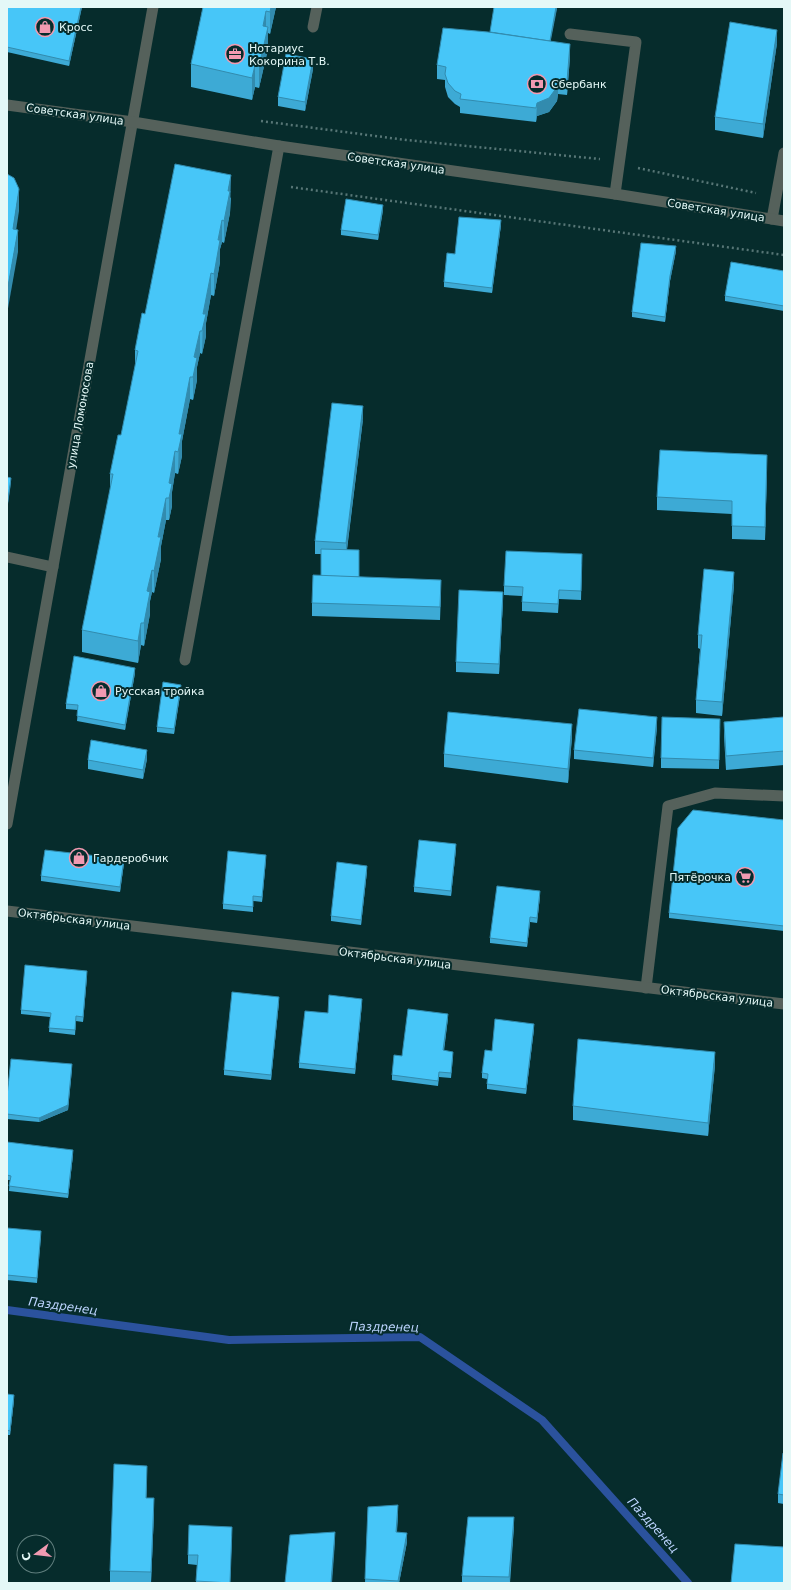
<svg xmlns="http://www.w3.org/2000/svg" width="791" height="1590" font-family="'DejaVu Sans',sans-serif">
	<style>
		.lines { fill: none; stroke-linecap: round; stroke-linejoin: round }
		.stream { stroke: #2b529d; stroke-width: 8 }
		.path { stroke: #577676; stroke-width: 2.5; stroke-dasharray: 2 3; stroke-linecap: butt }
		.service { stroke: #55615b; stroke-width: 11 }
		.minor { stroke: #55615b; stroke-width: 11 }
		.tertiary { stroke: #55615b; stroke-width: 11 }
		.wall { fill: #3daad5 }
		.shaded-wall { fill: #328bae }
		.building { fill: #47c6f8; stroke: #328bae }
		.labels { text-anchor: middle; stroke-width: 4; stroke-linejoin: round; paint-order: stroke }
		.poi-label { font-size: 11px; fill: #e4f8f7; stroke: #062c2c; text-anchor: start }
		.street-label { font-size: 11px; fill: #e4f8f7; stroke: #062c2c }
		.water-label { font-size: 12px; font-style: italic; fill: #bdd5ff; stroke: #062c2c }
	</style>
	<rect width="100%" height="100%" fill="#062c2c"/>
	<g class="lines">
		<path class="stream" d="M7,1310L229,1340L420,1337L542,1420L688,1583"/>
		<g class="path">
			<path d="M261,121L406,140L600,159"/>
			<path d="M638,168L756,193"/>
			<path d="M291,187L784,255"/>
		</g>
		<g class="service">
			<path d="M313,27L317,7"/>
			<path d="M570,34L636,42L615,194"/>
			<path d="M772,219L784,153"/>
			<path d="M7,557L53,567"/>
			<path d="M185,660L279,146"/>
			<path d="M646,988L668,806L715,793L784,796"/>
		</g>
		<g class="minor">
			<path d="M7,824L153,7"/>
			<path d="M7,911L784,1004"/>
		</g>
		<path class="tertiary" d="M7,105L133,122L279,146L615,194L784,221"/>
	</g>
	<g class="wall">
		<path d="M7,7H82L69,66L7,52Z"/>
		<path d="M203,7H276L270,34L268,33V49L259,88L255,87L252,100L191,87V64Z"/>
		<path d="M557,7L550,41L570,57L567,95L558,94L557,101L549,112L537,116L536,122L460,113V107L455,104L448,97L445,87V80L437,79V65Z"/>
		<path d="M777,43L763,138L715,130V117Z"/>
		<path d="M313,69L305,111L278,106V97Z"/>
		<path d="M231,197L230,213L224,243L222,242L220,249V262L214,296L211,295L206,323V336L202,354L200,353L197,367V380L193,400L190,399L182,441V456L178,474L175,473L172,492V506L169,520H166L161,546V559L154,593L152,592L150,601V614L144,646L141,645L138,663L82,652V630L110,492V474L121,435L135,369V350L145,314Z"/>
		<path d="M383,210L378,240L341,235V230Z"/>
		<path d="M501,225L492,293L444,287V282L455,254Z"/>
		<path d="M676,251L670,281L665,322L632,317V312Z"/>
		<path d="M784,271V311L725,301V296Z"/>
		<path d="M363,419L347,550L359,577L441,593L440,620L312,616V603L321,576V554H315V541Z"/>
		<path d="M767,469L765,540L732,539V514L657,510V497Z"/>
		<path d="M582,564L581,600L559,599L558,613L522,611V596L504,595V586Z"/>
		<path d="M734,585L722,716L696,713V700L700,649L698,648V635Z"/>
		<path d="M503,601L499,674L456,672V662Z"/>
		<path d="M135,673L125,730L77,721L78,710L66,709V704Z"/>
		<path d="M181,689L174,734L157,732V727Z"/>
		<path d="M784,717V765L726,770L724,736V722Z"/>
		<path d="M657,727L653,767L574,759V750Z"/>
		<path d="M720,728L719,769L661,768V758Z"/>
		<path d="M572,737L568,783L444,767V754Z"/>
		<path d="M147,759L143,779L88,769V760Z"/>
		<path d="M784,820V931L669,918V913Z"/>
		<path d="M456,849L451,896L414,892V887Z"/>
		<path d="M266,859L262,902L253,901V912L223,909V904Z"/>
		<path d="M124,863L120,892L41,881V876Z"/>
		<path d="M367,871L361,925L331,921V916Z"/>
		<path d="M540,896L537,923L530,922L527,947L490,943V938Z"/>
		<path d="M87,976L83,1022L76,1021L75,1035L49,1032L50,1017L21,1014V1010Z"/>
		<path d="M279,1002L271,1080L224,1075V1070Z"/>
		<path d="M362,1003L355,1074L299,1068V1063L328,1013Z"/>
		<path d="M448,1018L444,1051L453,1057L451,1078L439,1077L438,1086L392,1080V1075L402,1056Z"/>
		<path d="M534,1029L526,1094L487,1089V1079L482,1078V1073L492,1051Z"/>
		<path d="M715,1065L708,1136L573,1120V1106Z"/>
		<path d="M72,1069L68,1110L39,1122L7,1119V1096Z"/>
		<path d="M7,1142L73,1155L68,1198L9,1191L10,1180H7Z"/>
		<path d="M7,1228L41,1236L37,1283L7,1280Z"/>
		<path d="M7,1394L14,1400L10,1435H7Z"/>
		<path d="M784,1453V1504L778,1503V1494Z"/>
		<path d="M147,1479L146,1498L154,1512L151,1583H110V1571Z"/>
		<path d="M368,1507L398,1514L397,1532L407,1542L399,1583H365Z"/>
		<path d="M514,1526L510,1583H462V1576Z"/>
		<path d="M232,1536L230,1583H196L197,1565L188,1564V1555Z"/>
	</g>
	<g class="shaded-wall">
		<path d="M81,7H82L69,66V61Z"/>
		<path d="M271,7H276L270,34V12Z"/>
		<path d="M556,7H557V9L548,55V50Z"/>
		<path d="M266,11V33L263,26Z"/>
		<path d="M268,27V49L259,88V66Z"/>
		<path d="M777,30V43L763,138V124Z"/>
		<path d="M570,44V57L567,95V81Z"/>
		<path d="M313,59V69L305,111V102Z"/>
		<path d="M255,65V87L252,100V78Z"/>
		<path d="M558,80V94L557,101L549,112L537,116L536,122L537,103Z"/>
		<path d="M231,175L230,213L224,243V221L228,191Z"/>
		<path d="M19,189V211L13,251V229Z"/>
		<path d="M383,205V210L378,240V235Z"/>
		<path d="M222,220V242L220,249V262L214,296V274L218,240Z"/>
		<path d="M501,220V225L492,293V288Z"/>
		<path d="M18,230V252L7,314V292Z"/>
		<path d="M676,246V251L670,281L665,322V317L670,276Z"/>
		<path d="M211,273V295L206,323V336L202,354L203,314Z"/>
		<path d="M200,331V353L197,367V380L193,400V377L194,357Z"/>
		<path d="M190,377V399L182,441V456L178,474L179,434Z"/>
		<path d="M363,406V419L346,556V543Z"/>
		<path d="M175,451V473L172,492V506L169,520V483Z"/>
		<path d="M767,455V469L765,540V527Z"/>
		<path d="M11,478V483L7,511V506Z"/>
		<path d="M166,498V520L161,546V559L154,593V571L158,537Z"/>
		<path d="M152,570V592L150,601V614L144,646V623L147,591Z"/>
		<path d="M734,572V585L722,716V702Z"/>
		<path d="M503,592V601L499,674V664Z"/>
		<path d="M141,623V645L138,663V641Z"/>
		<path d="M135,668V673L125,730V725Z"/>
		<path d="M181,685V689L174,734V729Z"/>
		<path d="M657,717V727L653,767V758Z"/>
		<path d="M572,724V737L568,783V769Z"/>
		<path d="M147,750V759L143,779V770Z"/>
		<path d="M456,844V849L451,896V891Z"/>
		<path d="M266,855V859L262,902V897Z"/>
		<path d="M124,859V863L120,892V887Z"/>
		<path d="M367,866V871L361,925V920Z"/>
		<path d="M540,891V896L537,923V918Z"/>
		<path d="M530,917V922L527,947V943Z"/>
		<path d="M87,971V976L83,1022V1017Z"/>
		<path d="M279,997V1002L271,1080V1075Z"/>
		<path d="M362,999V1003L355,1074V1069Z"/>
		<path d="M448,1014V1018L443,1055V1050Z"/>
		<path d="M534,1024V1029L526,1094V1089Z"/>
		<path d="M715,1052V1065L708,1136V1123Z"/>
		<path d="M72,1064L68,1110L39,1122V1118Z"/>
		<path d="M73,1150V1155L68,1198V1194Z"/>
		<path d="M14,1395V1400L10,1435V1431Z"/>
		<path d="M147,1466V1479L146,1511V1498Z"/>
		<path d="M154,1498V1512L151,1583V1572Z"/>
		<path d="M398,1505V1514L396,1541V1532Z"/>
		<path d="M514,1517V1526L509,1583V1577Z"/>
		<path d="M335,1532V1542L332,1583H331Z"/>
		<path d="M407,1533V1542L399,1583H398Z"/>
	</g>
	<g class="building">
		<path d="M7,7H81L69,61L7,47Z"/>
		<path d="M203,7H271L270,12L266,11L263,26L268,27L259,66L255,65L252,78L191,64Z"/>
		<path d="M494,7H556L550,41L490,32Z"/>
		<path d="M730,22L777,30L763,124L715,117Z"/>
		<path d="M443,28L488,32L570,44L567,81L558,80L557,87L549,98L537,103L536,108L460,99L461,94L455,91L448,83L445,74L446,67L437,65Z"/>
		<path d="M286,54L313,59L305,102L278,97Z"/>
		<path d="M175,164L231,175L228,191H230L224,221L222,220L218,240H220L214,274L211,273L203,314H206L202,331H200L194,357L197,358L193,377H190L179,434H182L178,452L175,451L169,483L172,484L169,498H166L158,537H161L154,571L152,570L147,591L150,592L144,623H141L138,641L82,630L113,474H110L118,435H121L138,351L135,350L142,313L145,314Z"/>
		<path d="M7,174L14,178L19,189L13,229L18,230L7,292Z"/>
		<path d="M346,199L383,205L378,235L341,230Z"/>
		<path d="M459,217L501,220L492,288L444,282L447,253L455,254Z"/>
		<path d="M641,243L676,246L670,276L665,317L632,312Z"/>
		<path d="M731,262L784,271V306L725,296Z"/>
		<path d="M332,403L363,406L346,543L315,541Z"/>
		<path d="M660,450L767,455L765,527L732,526V501L657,497Z"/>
		<path d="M7,477L11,478L7,506Z"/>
		<path d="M321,549L359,550V577L321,576Z"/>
		<path d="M506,551L582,554L581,591L559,590L558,604L522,602L523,587L504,586Z"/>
		<path d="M704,569L734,572L722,702L696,700L702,635H698Z"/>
		<path d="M313,575L441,580L440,607L312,603Z"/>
		<path d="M459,590L503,592L499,664L456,662Z"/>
		<path d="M74,656L135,668L125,725L77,716L78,705L66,704Z"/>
		<path d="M163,682L181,685L174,729L157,727Z"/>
		<path d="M579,709L657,717L653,758L574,750Z"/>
		<path d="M448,712L572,724L568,769L444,754Z"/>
		<path d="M662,717L720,719L719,760L661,758Z"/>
		<path d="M784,717V751L726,756L724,722Z"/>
		<path d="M91,740L147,750L143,770L88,760Z"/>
		<path d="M693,810L784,820V926L669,913L678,828Z"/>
		<path d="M419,840L456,844L451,891L414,887Z"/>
		<path d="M45,850L124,859L120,887L41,876Z"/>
		<path d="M228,851L266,855L262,897L253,896V907L223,904Z"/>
		<path d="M337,862L367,866L361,920L331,916Z"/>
		<path d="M497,886L540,891L537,918L530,917L527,943L490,938Z"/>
		<path d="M25,965L87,971L83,1017L76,1016L75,1030L49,1028L51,1013L21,1010Z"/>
		<path d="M232,992L279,997L271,1075L224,1070Z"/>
		<path d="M329,995L362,999L355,1069L299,1063L305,1011L328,1013Z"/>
		<path d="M408,1009L448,1014L443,1050L453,1052L451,1073L439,1072L438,1081L392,1075L394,1055L402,1056Z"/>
		<path d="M495,1019L534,1024L526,1089L487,1084L488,1074L482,1073L485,1050L492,1051Z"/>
		<path d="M578,1039L715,1052L708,1123L573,1106Z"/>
		<path d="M11,1059L72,1064L68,1105L39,1118L7,1114V1096Z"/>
		<path d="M7,1142L73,1150L68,1194L9,1186L11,1176L7,1175Z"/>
		<path d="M7,1228L41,1231L37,1278L7,1275Z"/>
		<path d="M7,1394L14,1395L10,1431L7,1430Z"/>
		<path d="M783,1453H784V1495L778,1494Z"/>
		<path d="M114,1464L147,1466L146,1498H154L151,1572L110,1571Z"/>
		<path d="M398,1505L396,1532L407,1533L398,1581L365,1579L368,1507Z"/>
		<path d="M468,1517H514L509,1577L462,1576Z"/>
		<path d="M189,1525L232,1527L230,1583L196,1581L198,1555H188Z"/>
		<path d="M335,1532L331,1583H285L290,1535Z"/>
		<path d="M735,1544L784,1547V1583H731Z"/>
	</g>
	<defs>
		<g id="shop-ring" transform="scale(1)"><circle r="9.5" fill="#062c2c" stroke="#f19ab1" stroke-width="1.5"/><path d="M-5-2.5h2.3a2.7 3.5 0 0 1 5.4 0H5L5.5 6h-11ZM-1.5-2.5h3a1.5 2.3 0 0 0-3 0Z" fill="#f19ab1"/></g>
		<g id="office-ring" transform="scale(1)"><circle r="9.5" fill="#062c2c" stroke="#f19ab1" stroke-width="1.5"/><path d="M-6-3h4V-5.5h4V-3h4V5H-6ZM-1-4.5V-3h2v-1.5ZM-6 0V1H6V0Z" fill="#f19ab1"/></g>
		<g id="bank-ring" transform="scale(1)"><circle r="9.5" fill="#062c2c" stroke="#f19ab1" stroke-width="1.5"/><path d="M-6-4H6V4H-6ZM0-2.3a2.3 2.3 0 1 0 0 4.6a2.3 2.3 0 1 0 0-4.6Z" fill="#f19ab1"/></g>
		<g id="supermarket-ring" transform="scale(1)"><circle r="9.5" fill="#062c2c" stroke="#f19ab1" stroke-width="1.5"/><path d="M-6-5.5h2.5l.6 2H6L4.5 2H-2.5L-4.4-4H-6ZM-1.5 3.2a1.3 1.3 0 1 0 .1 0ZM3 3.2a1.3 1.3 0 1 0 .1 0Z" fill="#f19ab1"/></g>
	</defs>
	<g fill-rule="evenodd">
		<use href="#shop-ring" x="45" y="27"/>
		<use href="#office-ring" x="235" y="54"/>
		<use href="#bank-ring" x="537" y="84"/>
		<use href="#shop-ring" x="101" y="691"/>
		<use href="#shop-ring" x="79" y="858"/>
		<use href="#supermarket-ring" x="745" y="877"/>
	</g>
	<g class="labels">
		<g class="poi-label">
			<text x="59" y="31">Кросс</text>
			<text x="249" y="52">Нотариус<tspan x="249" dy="13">Кокорина Т.В.</tspan></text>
			<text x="551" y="88">Сбербанк</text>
			<text x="115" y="695">Русская тройка</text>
			<text x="93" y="862">Гардеробчик</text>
			<text x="731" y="881" text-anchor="end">Пятёрочка</text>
		</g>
		<g class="street-label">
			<text transform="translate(75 114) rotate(8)" y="4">Советская улица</text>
			<text transform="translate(396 163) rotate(8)" y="4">Советская улица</text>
			<text transform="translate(716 210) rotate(9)" y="4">Советская улица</text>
			<text transform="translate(80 415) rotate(-80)" y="4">улица Ломоносова</text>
			<text transform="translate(74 919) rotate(7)" y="4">Октябрьская улица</text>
			<text transform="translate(395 958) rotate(7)" y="4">Октябрьская улица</text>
			<text transform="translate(717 996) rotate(7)" y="4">Октябрьская улица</text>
		</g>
		<g class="water-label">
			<text transform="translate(63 1306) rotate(8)" y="4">Паздренец</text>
			<text transform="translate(384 1327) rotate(1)" y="4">Паздренец</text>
			<text transform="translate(653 1525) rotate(48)" y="4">Паздренец</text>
		</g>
	</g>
	<rect width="791" height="1590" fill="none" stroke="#e4f8f7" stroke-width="16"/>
	<g transform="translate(36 1554) rotate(255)"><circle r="19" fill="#062c2c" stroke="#5f7e7d"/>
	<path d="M0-3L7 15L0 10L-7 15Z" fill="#f19ab1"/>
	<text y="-6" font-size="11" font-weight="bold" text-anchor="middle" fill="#e4f8f7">С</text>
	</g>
</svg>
